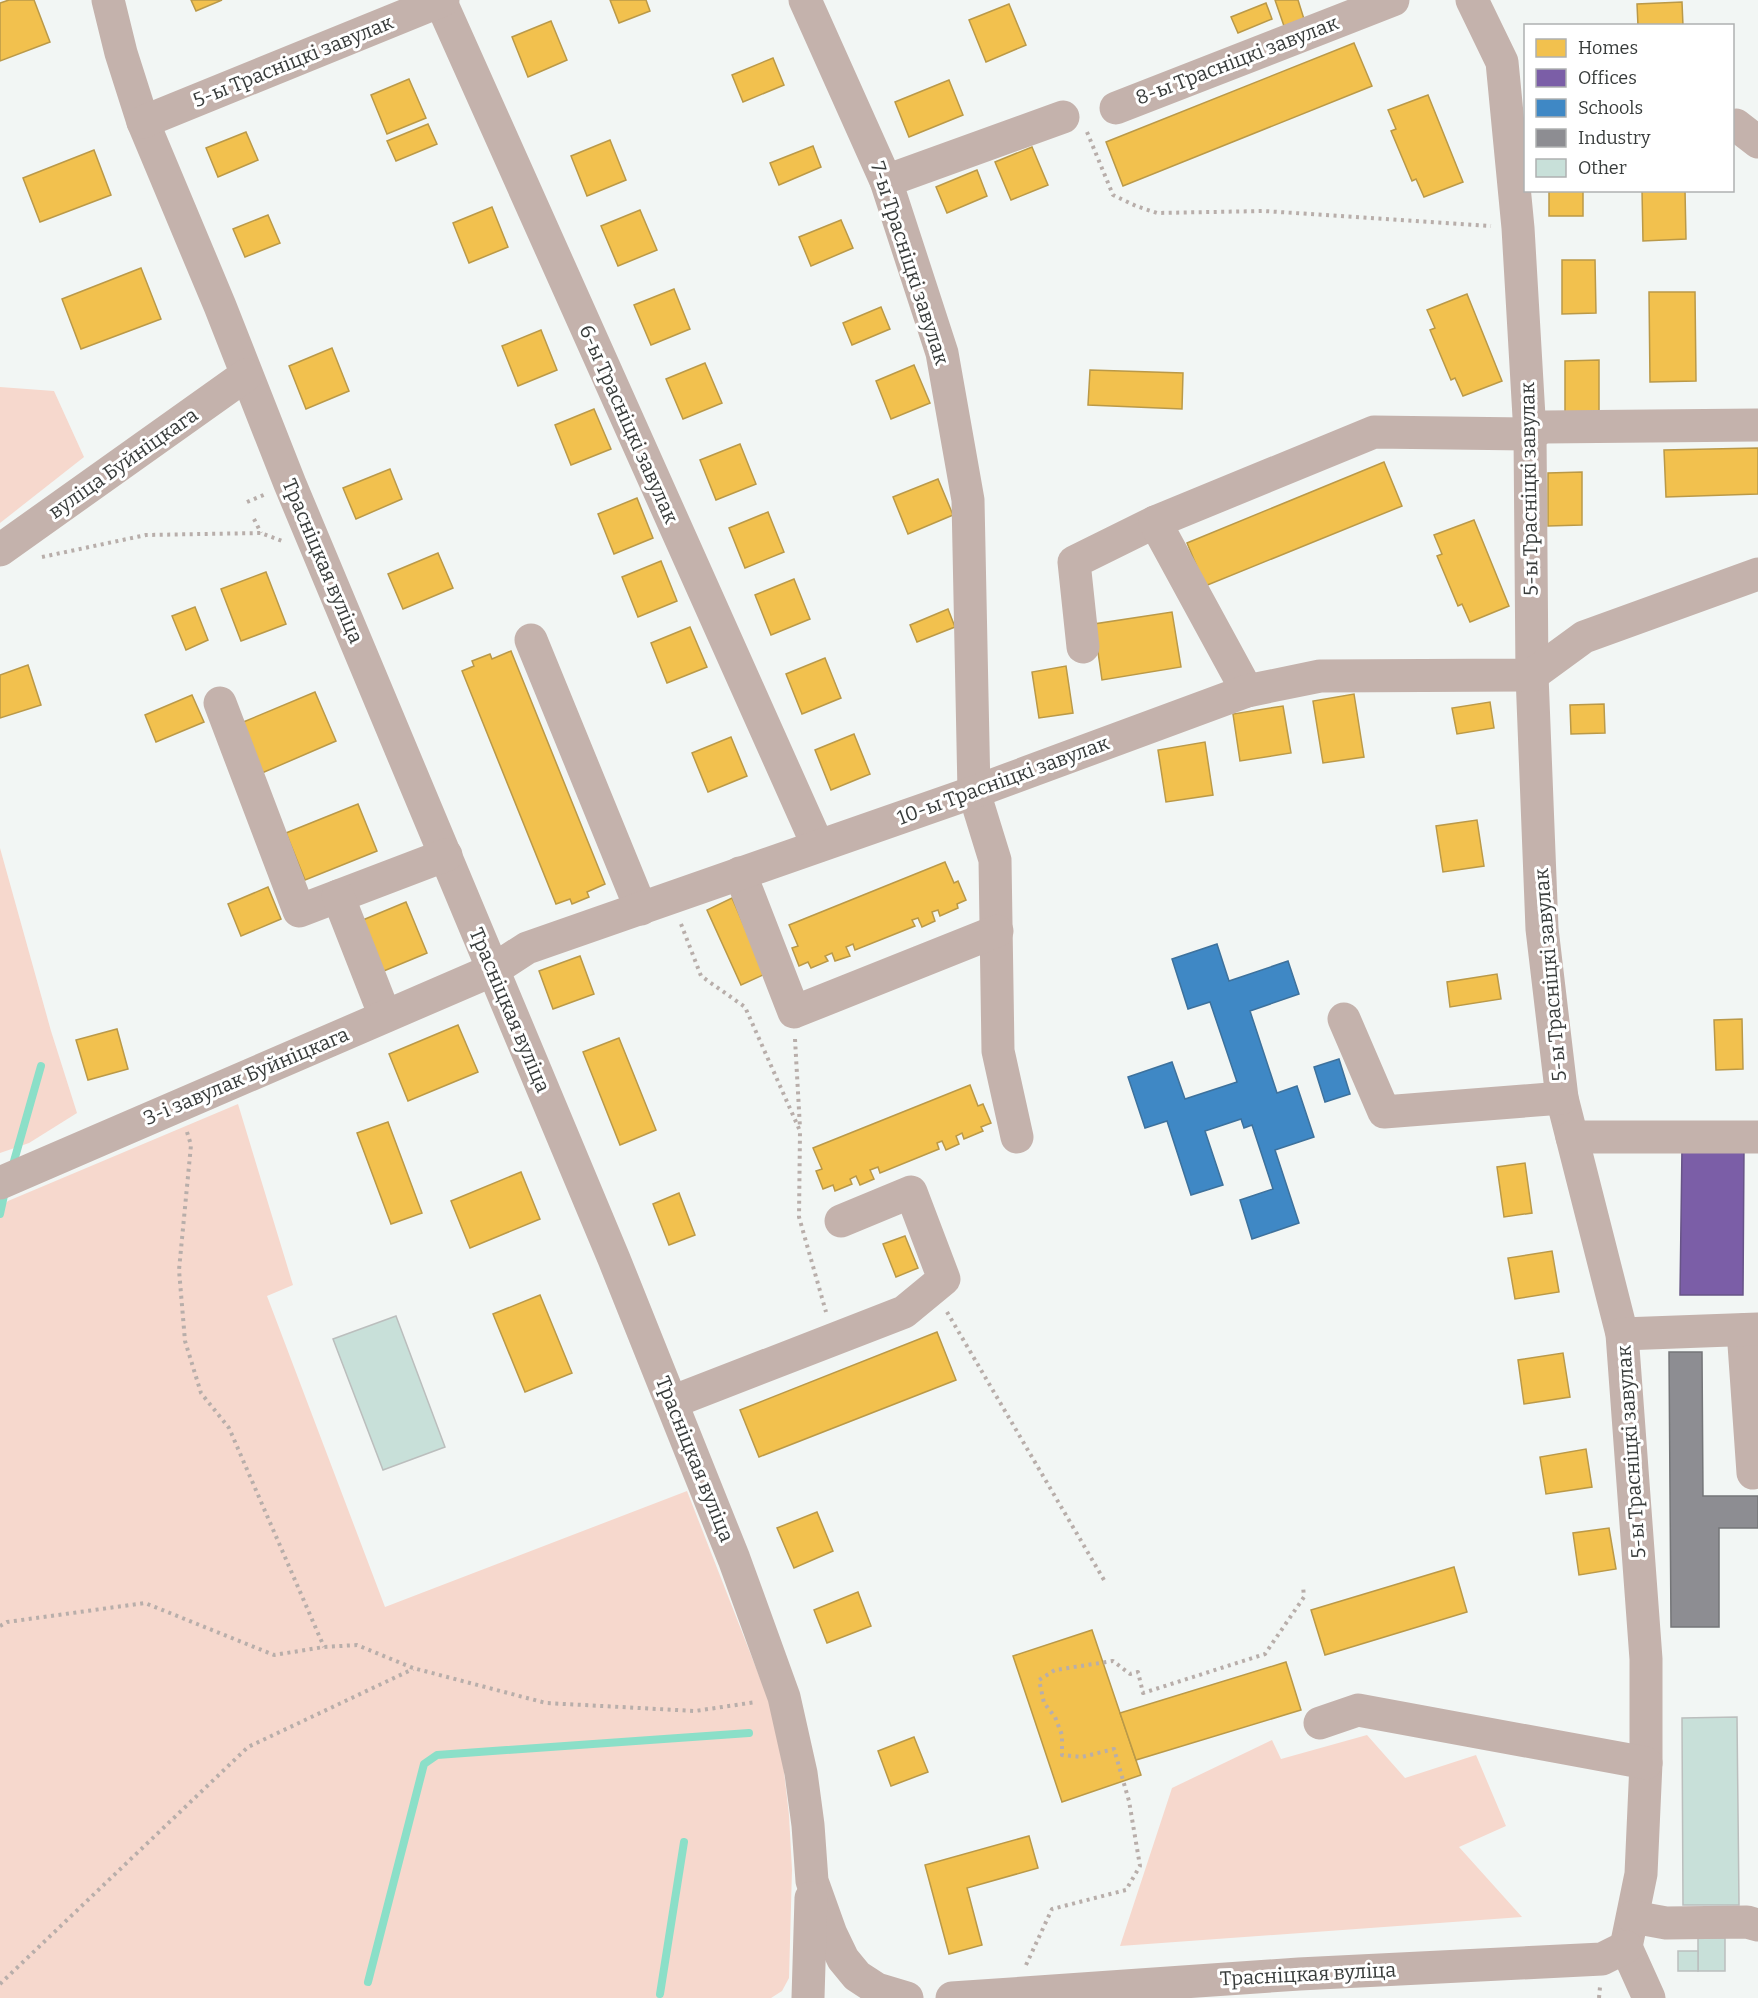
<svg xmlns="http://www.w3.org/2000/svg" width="1758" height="1998" font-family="Bitter,serif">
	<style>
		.green { fill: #f6d8cd }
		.homes { fill: #f2c14e; stroke: #ba9948; stroke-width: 1.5 }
		.offices { fill: #7b5ea7; stroke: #675487; stroke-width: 1.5 }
		.schools { fill: #3f88c5; stroke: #3d719c; stroke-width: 1.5 }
		.industry { fill: #8d8d92; stroke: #747578; stroke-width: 1.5 }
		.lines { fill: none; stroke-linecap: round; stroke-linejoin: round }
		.stream { stroke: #8bdfc8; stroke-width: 8 }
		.building { fill: #c8e0d9; stroke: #bbbebd; stroke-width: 1.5 }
		.path { stroke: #b8aeaa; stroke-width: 4; stroke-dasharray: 3 4.5; stroke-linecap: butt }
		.minor { stroke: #c4b2ac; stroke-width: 33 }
		.labels { text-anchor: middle; stroke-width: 6; stroke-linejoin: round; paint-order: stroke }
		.street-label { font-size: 20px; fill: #383c3b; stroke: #fff }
	</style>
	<rect width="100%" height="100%" fill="#f2f6f4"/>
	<g class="green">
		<path d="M0,387L54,391L84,457L0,523Z"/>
		<path d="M0,848L51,1031L77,1113L29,1143L0,1153Z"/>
		<path d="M238,1104L293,1285L267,1296L385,1607L687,1491L769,1701L782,1754L789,1815L792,1870L789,1978L782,1991L771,1998H0V1209L8,1201Z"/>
		<path d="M1367,1735L1405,1778L1476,1755L1506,1826L1459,1847L1522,1917L1120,1946L1172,1788L1272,1740L1281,1759Z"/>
	</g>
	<g class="homes">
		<path d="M9,0H34L50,42L0,61V3Z"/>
		<path d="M191,0H222L196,11Z"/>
		<path d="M610,0H646L650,11L619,23Z"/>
		<path d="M1275,0H1298L1304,19L1284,26Z"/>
		<path d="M1682,2L1683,26H1638L1637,4Z"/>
		<path d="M1266,3L1272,19L1238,33L1231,17Z"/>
		<path d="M1009,4L1026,45L986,62L969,20Z"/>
		<path d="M551,21L567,60L528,77L512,37Z"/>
		<path d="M1354,43L1372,86L1123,186L1106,142Z"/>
		<path d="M773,58L784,85L743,102L732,75Z"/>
		<path d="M409,79L426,118L387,134L371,95Z"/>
		<path d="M949,80L963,115L909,137L895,102Z"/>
		<path d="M1428,95L1463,182L1424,197L1416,179L1412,181L1391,131L1396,129L1388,110Z"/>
		<path d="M428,124L437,144L396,161L387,141Z"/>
		<path d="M246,132L258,160L218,177L206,148Z"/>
		<path d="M610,140L626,180L587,196L571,156Z"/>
		<path d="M813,146L821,167L779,185L770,163Z"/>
		<path d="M1032,147L1048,185L1011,200L995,162Z"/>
		<path d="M94,150L111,195L40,222L23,178Z"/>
		<path d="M977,170L987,196L947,213L936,187Z"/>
		<rect x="1549" y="190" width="34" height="26"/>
		<path d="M1642,190H1685L1686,239L1643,241Z"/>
		<path d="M492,207L508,247L469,263L453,223Z"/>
		<path d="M640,210L657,250L618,266L601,226Z"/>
		<path d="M268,215L280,243L245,257L233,229Z"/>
		<path d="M841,220L853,248L811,266L799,237Z"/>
		<path d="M1562,260H1595L1596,313L1562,314Z"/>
		<path d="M141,268L161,319L81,349L62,299Z"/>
		<path d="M674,289L690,329L651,345L634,305Z"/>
		<path d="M1649,292H1695L1696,381L1650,382Z"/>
		<path d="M1467,294L1502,381L1463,396L1455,378L1451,380L1430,330L1435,328L1427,310Z"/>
		<path d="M881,307L890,329L852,345L843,323Z"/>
		<path d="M541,330L557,370L518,386L502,346Z"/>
		<path d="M332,348L349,391L306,409L289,366Z"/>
		<path d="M1599,360V414H1565V361Z"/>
		<path d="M705,363L722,403L683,419L666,379Z"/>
		<path d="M914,365L930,403L891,419L876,381Z"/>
		<path d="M1090,370L1183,373L1182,409L1088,405Z"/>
		<path d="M594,409L611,449L571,465L555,425Z"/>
		<path d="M740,444L756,484L716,500L700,460Z"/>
		<path d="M1758,448V494L1666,497L1664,450Z"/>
		<path d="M1384,462L1402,506L1205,586L1187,543Z"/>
		<path d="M390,469L402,499L356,519L343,488Z"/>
		<path d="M1582,472V525L1548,526V473Z"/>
		<path d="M938,479L953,515L908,534L893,497Z"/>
		<path d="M637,498L653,538L614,554L598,514Z"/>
		<path d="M768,512L784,552L745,568L729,528Z"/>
		<path d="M1474,520L1509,606L1470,622L1462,604L1458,606L1437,556L1442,554L1434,535Z"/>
		<path d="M438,553L453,588L403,609L388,574Z"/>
		<path d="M661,561L677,601L638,617L622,577Z"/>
		<path d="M266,572L286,624L241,641L221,589Z"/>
		<path d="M794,579L810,619L771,635L755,595Z"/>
		<path d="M195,607L208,640L186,650L172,616Z"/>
		<path d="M948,609L955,627L917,642L910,625Z"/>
		<path d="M1172,612L1181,667L1102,680L1094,624Z"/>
		<path d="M690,627L707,667L667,683L651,643Z"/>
		<path d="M511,651L605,884L587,892L589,897L572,904L570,899L556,904L462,671L474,666L472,661L490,654L492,659Z"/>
		<path d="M825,658L841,698L802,714L786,674Z"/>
		<path d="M28,665L41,705L0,718V675Z"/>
		<path d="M1066,666L1073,713L1039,718L1032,672Z"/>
		<path d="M315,692L336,741L262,773L241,723Z"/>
		<path d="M1354,694L1364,757L1323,763L1313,701Z"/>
		<path d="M192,695L204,722L156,742L145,715Z"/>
		<path d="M1490,702L1494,728L1457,734L1452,708Z"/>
		<path d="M1604,704L1605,733L1571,734L1570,705Z"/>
		<path d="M1283,706L1291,753L1240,761L1233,714Z"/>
		<path d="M854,734L870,774L831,790L815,750Z"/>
		<path d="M731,737L747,776L708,792L692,753Z"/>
		<path d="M1205,742L1213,795L1166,802L1158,750Z"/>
		<path d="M358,804L377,851L305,880L286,833Z"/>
		<path d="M1477,820L1484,866L1443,872L1436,826Z"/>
		<path d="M945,862L954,883L958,881L966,900L957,904L958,908L940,916L938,910L932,912L935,921L922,927L918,918L912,920L915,926L855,950L853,944L846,947L850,956L835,961L832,953L825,956L828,961L811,968L808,962L799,966L792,948L798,946L789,925Z"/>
		<path d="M268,887L281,919L241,936L228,904Z"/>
		<path d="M732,898L765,974L741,985L707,910Z"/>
		<path d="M406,902L427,953L379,973L358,922Z"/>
		<path d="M580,956L594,994L553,1009L539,971Z"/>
		<path d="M1497,974L1501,999L1450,1007L1447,982Z"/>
		<path d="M1742,1019L1743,1069L1716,1070L1714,1020Z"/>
		<path d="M458,1025L478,1072L408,1101L389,1054Z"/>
		<path d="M117,1029L128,1069L88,1080L76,1040Z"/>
		<path d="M619,1038L656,1130L620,1145L583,1052Z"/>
		<path d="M970,1085L978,1106L983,1104L991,1123L981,1127L983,1131L964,1139L962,1133L956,1136L959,1144L946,1150L942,1141L937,1143L939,1149L880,1173L878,1167L870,1170L874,1179L860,1185L856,1176L850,1179L852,1184L835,1191L833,1185L823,1189L816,1171L822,1169L813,1148Z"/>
		<path d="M388,1122L422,1213L391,1224L357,1133Z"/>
		<path d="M1525,1163L1532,1213L1504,1217L1497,1167Z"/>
		<path d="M521,1172L540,1219L470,1248L451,1201Z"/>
		<path d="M679,1193L695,1235L669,1245L653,1204Z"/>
		<path d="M905,1236L918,1268L896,1277L883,1244Z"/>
		<path d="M1552,1251L1559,1292L1515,1299L1508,1258Z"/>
		<path d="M540,1295L572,1373L525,1392L493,1314Z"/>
		<path d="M937,1332L956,1380L759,1457L740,1410Z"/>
		<path d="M1563,1353L1570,1397L1524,1404L1518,1360Z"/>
		<path d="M1586,1449L1592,1487L1546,1494L1540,1457Z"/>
		<path d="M817,1512L833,1551L794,1568L777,1528Z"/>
		<path d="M1609,1528L1616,1569L1579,1575L1573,1533Z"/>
		<path d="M1454,1567L1467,1612L1325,1655L1311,1610Z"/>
		<path d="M858,1592L871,1626L827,1643L814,1610Z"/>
		<path d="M1092,1630L1141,1775L1062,1802L1013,1656Z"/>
		<path d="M1286,1662L1301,1710L1136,1760L1120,1713Z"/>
		<path d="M914,1737L928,1772L891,1786L878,1751Z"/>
		<path d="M1029,1836L1038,1868L967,1888L982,1945L949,1954L925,1865Z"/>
	</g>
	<path class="offices" d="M1682,1147L1744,1148L1743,1295H1680Z"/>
	<g class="schools">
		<path d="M1217,944L1229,981L1288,961L1299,994L1250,1011L1277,1093L1297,1086L1314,1137L1275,1150L1299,1223L1252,1239L1240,1200L1273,1189L1252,1125L1244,1128L1241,1119L1205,1131L1223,1185L1191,1195L1167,1121L1145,1128L1128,1077L1172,1062L1185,1099L1237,1082L1210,1002L1188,1009L1172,959Z"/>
		<path d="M1339,1059L1350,1094L1325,1102L1314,1067Z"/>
	</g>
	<path class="industry" d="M1669,1352H1702L1703,1496H1758V1528H1719V1627H1671Z"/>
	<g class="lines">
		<g class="stream">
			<path d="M12,1168L41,1066"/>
			<path d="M0,1214L5,1191"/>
			<path d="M368,1982L424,1764L437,1755L749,1733"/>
			<path d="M660,1994L684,1842"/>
		</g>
	</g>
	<g class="building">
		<path d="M396,1316L445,1447L383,1470L333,1339Z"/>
		<path d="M1737,1717L1739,1905H1683L1682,1718Z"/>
		<rect x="1698" y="1938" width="27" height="33"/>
		<rect x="1678" y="1951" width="20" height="20"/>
	</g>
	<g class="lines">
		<g class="path">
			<path d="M1087,132L1113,195L1136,206L1157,213L1264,211L1491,226"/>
			<path d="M247,502L266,494"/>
			<path d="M254,519L261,533"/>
			<path d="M42,557L146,535L261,533L282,541"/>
			<path d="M681,924L701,976L745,1007L800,1131L799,1217L826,1312"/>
			<path d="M795,1039L800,1128"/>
			<path d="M187,1132L191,1145L179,1270L185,1341L201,1393L229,1428L324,1647"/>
			<path d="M947,1312L1104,1580"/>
			<path d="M0,1626L7,1622L145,1603L274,1655L324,1647L357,1645L413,1668L546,1703L695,1711L756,1702"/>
			<path d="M1026,1965L1052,1909L1126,1890L1140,1866L1129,1801L1114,1749L1082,1757L1062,1755V1735L1055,1717L1044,1703L1039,1680L1055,1670L1113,1661L1130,1674L1138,1672L1143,1693L1265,1654L1304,1597L1303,1586"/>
			<path d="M0,1984L248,1747L413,1669"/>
			<path d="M1599,1998L1600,1987"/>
		</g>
		<g class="minor">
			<path d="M108,0L121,53L143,122L220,306L290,484L614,1259L734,1559L784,1697L801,1773L808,1825L812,1881L831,1934L843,1959L857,1976L877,1989L907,1998"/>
			<path d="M440,0L818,846"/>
			<path d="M805,0L886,181L942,353L968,500L974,792L995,860L998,1051L1017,1137"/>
			<path d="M1472,0L1502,62L1518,228L1530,434L1532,675L1542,929L1562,1098L1622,1334L1646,1659V1763L1641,1874L1626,1947"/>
			<path d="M1116,108L1393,0"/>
			<path d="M143,122L443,0"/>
			<path d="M1732,126L1736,125L1758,142"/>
			<path d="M886,181L1063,117"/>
			<path d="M0,550L246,375"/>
			<path d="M531,640L641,909"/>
			<path d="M1083,647L1074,562L1155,522"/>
			<path d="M1247,691L1155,522L1374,432L1530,434L1544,427L1758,425"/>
			<path d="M220,703L299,911L446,855"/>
			<path d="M740,873L794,1012L997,931"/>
			<path d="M338,896L385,1016"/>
			<path d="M1344,1019L1384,1112L1562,1098"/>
			<path d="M1572,1137H1758"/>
			<path d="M0,1183L493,970L527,948L974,792L1247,691L1320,676L1532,675L1584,637L1758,574"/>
			<path d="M1743,1330L1753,1473"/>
			<path d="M1622,1334L1758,1329"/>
			<path d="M672,1402L904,1312L944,1279L911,1192L841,1221"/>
			<path d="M1320,1723L1358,1710L1646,1763"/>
			<path d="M1633,1917L1666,1923L1747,1922L1758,1925"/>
			<path d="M1626,1947L1649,1998"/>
			<path d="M808,1998L811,1898"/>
			<path d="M952,1998L1299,1974L1602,1959L1626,1947"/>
		</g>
	</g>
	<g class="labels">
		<g class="street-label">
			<text transform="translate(1237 60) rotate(-21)" y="7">8-ы Трасніцкі завулак</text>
			<text transform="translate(293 61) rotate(-22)" y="7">5-ы Трасніцкі завулак</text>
			<text transform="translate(910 263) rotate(72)" y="7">7-ы Трасніцкі завулак</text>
			<text transform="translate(629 424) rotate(66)" y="7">6-ы Трасніцкі завулак</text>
			<text transform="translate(123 463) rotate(-35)" y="7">вуліца Буйніцкага</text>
			<text transform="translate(1529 489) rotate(-91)" y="7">5-ы Трасніцкі завулак</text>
			<text transform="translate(323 561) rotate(67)" y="7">Трасніцкая вуліца</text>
			<text transform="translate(1003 780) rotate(-20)" y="7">10-ы Трасніцкі завулак</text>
			<text transform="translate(1550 975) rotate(-95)" y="7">5-ы Трасніцкі завулак</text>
			<text transform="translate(510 1010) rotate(67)" y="7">Трасніцкая вуліца</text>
			<text transform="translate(246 1076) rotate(-23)" y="7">3-і завулак Буйніцкага</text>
			<text transform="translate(1631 1452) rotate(-94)" y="7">5-ы Трасніцкі завулак</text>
			<text transform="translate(695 1459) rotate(68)" y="7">Трасніцкая вуліца</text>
			<text transform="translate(1308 1974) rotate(-3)" y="7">Трасніцкая вуліца</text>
		</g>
	</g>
	<rect x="1524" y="24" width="210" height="168" fill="#ffffff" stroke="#afb1b1" stroke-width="1.5"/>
	<rect x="1536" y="39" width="30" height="18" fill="#f2c14e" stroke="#afb1b1" stroke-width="1.5"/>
	<text x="1578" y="54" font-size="18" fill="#383c3b">Homes</text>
	<rect x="1536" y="69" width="30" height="18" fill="#7b5ea7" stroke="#afb1b1" stroke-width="1.5"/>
	<text x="1578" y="84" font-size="18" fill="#383c3b">Offices</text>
	<rect x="1536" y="99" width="30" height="18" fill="#3f88c5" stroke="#afb1b1" stroke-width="1.5"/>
	<text x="1578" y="114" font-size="18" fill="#383c3b">Schools</text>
	<rect x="1536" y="129" width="30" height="18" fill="#8d8d92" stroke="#afb1b1" stroke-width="1.5"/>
	<text x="1578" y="144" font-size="18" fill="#383c3b">Industry</text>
	<rect x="1536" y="159" width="30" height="18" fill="#c8e0d9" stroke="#afb1b1" stroke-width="1.5"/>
	<text x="1578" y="174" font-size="18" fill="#383c3b">Other</text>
</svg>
